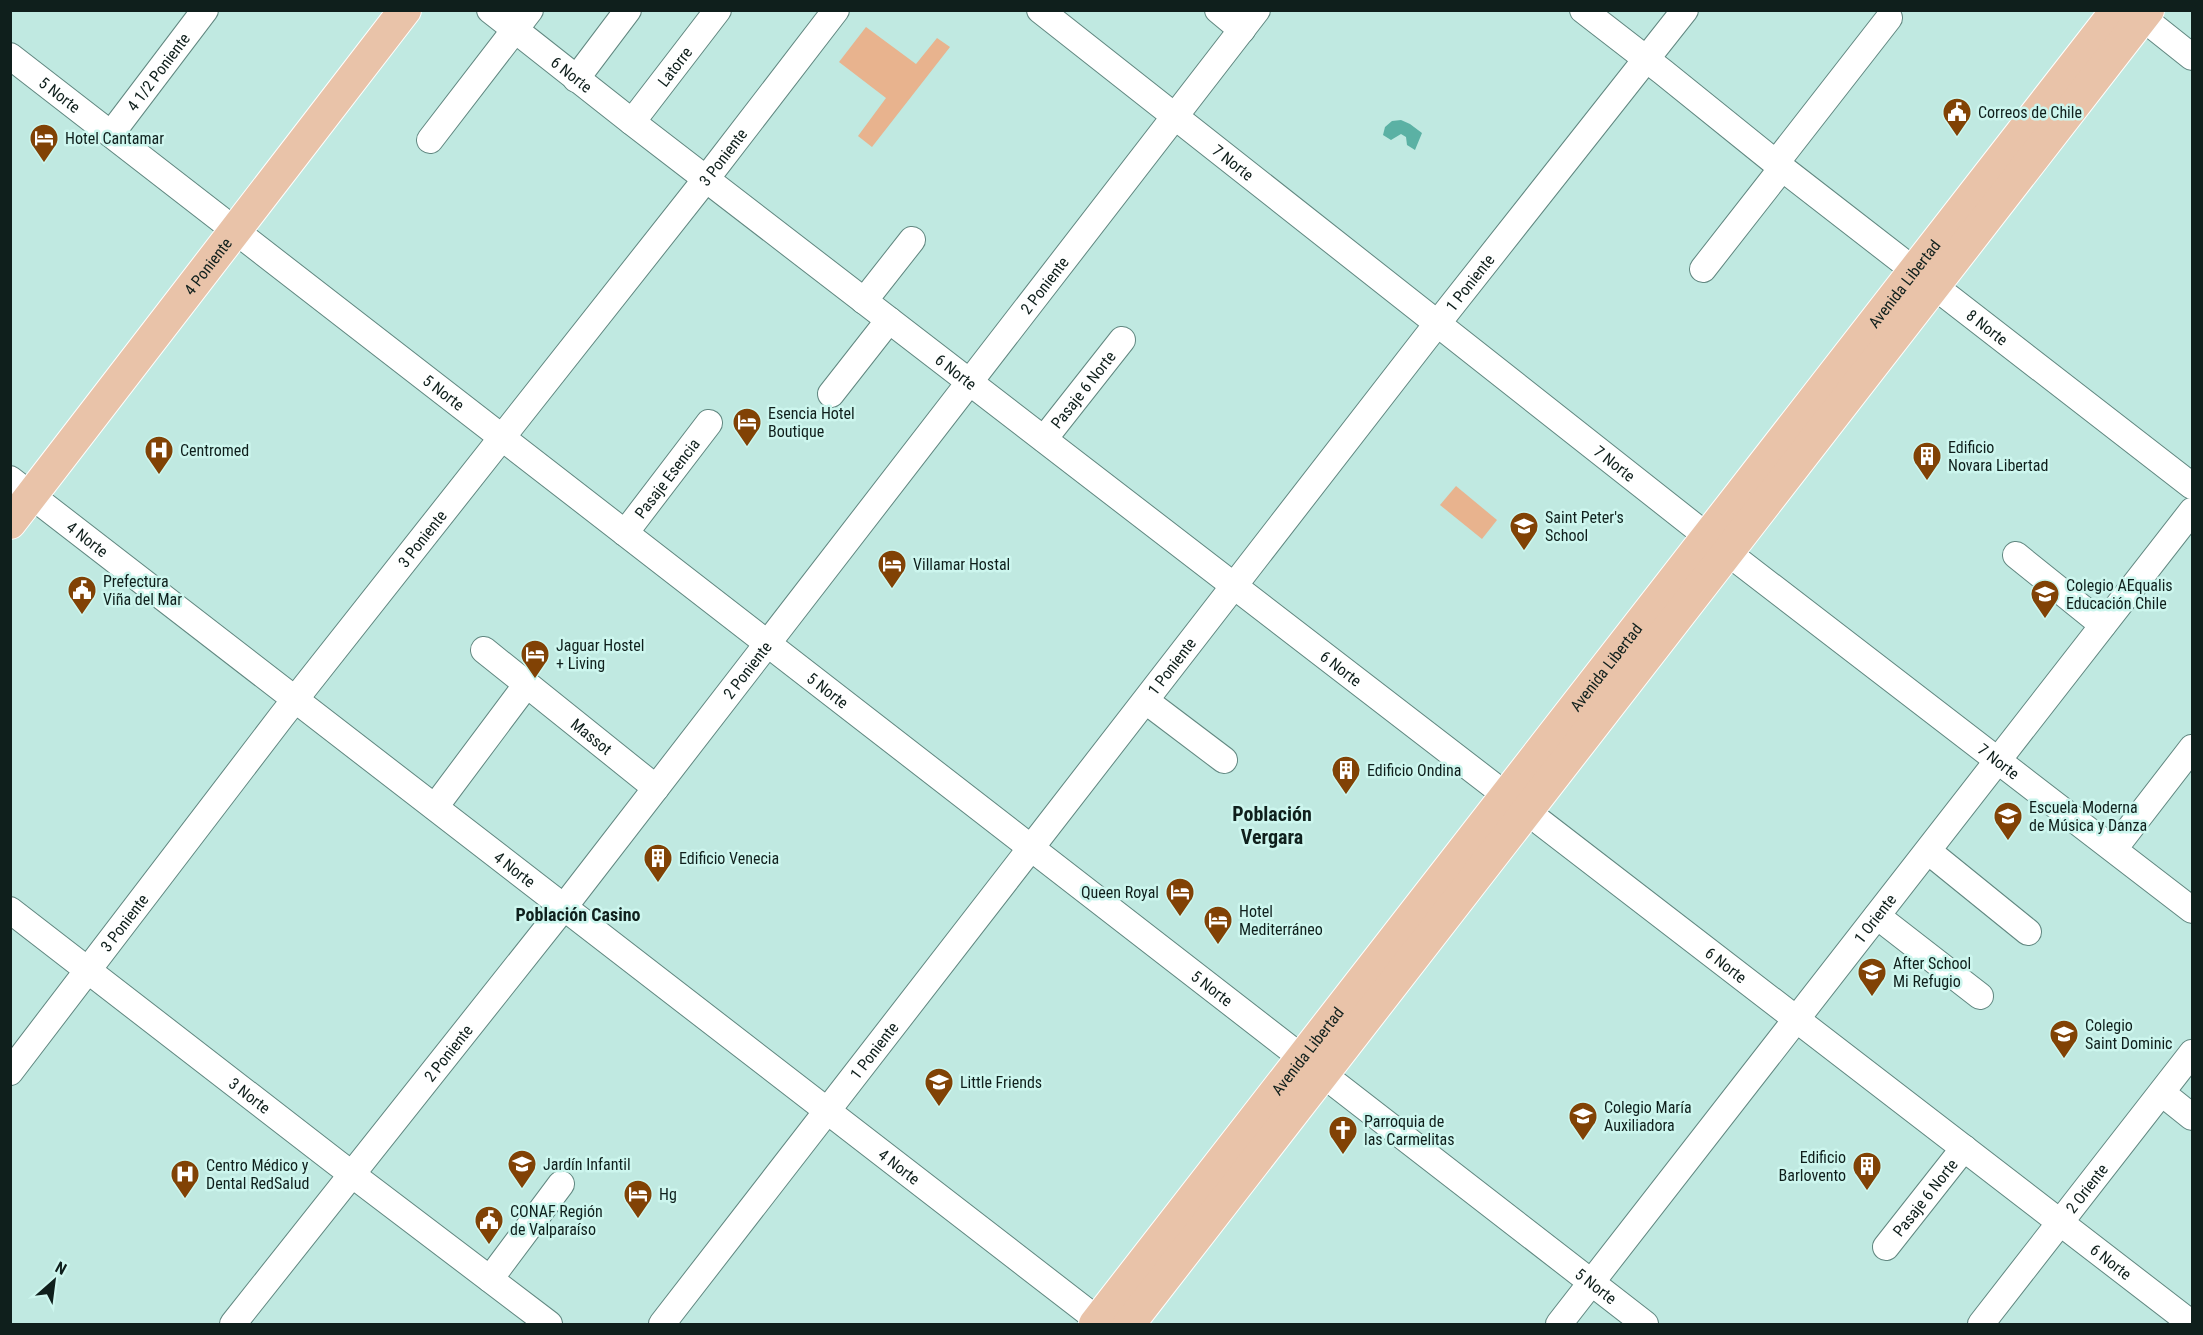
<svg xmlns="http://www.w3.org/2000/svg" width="2203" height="1335" font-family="'Roboto Condensed',sans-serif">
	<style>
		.green { fill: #e8b38e }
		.water { fill: #5bb1a4 }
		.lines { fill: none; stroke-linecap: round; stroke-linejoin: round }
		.minor-casing { stroke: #618780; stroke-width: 28 }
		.major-casing { stroke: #fff; stroke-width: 34 }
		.minor { stroke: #fff; stroke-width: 26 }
		.major { stroke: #e9c3a9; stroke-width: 32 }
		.labels { text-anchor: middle; stroke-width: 5; stroke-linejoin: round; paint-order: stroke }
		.street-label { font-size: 16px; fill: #0f1f1c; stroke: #cdf6ee }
		.poi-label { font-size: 16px; fill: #0f1f1c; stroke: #cdf6ee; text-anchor: start }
		.neighbourhood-label { font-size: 18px; font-weight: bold; fill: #0f1f1c; stroke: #cdf6ee }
		.quarter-label { font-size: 20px; font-weight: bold; fill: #0f1f1c; stroke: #cdf6ee }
	</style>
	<rect width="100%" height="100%" fill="#c0e9e1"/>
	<g class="green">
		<path d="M866,27L916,64L937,38L950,47L872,147L858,136L886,98L839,62Z"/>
		<path d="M1456,486L1497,520L1482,539L1440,505Z"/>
	</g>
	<path class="water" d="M1401,120L1410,124L1422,133L1415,150L1407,145L1406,137L1401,134L1391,140L1383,135L1385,127L1392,121Z"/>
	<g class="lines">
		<g class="minor-casing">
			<g id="minor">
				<path id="s1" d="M490,10L632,122L2192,1324"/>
				<path id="s2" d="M1040,10L1727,552L2192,910"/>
				<path d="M1218,10L1242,30"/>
				<path id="s3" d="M1583,10L1663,72L1782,168L2192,486"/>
				<path d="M2133,10L2192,57"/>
				<path id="s4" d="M10,56L1645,1324"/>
				<path d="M576,79L628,10"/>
				<path id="s5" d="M632,122L718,10"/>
				<path id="s6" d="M111,134L205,10"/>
				<path d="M430,140L530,10"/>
				<path d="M1776,163L1889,18"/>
				<path d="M1703,269L1782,168"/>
				<path d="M864,301L912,240"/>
				<path d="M831,394L889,320"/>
				<path id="s7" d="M1044,439L1122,340"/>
				<path id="s8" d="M10,479L1103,1324"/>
				<path id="s9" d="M625,533L709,423"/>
				<path d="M2016,555L2103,625"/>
				<path id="s10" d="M484,650L656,788"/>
				<path d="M1146,701L1224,760"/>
				<path d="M435,807L527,684"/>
				<path d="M2114,849L2192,748"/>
				<path d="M1928,851L2028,932"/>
				<path id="s11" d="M10,910L337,1163L549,1324"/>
				<path d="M1877,916L1980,996"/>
				<path id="s12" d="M10,1072L282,716L706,179L836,10"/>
				<path d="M2162,1093L2192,1117"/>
				<path id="s13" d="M1886,1247L1964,1148"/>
				<path d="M490,1279L561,1184"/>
				<path id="s14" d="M233,1324L564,907L1257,10"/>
				<path id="s15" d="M662,1324L1426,338L1685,10"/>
				<path id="s16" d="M1559,1324L2192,511"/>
				<path id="s17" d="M1981,1324L2192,1053"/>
			</g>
		</g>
		<g class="major-casing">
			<g id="major">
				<path id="s18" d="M10,523L405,10"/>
				<path id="s19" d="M1095,1324L2117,10"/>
				<path d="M1129,1324L2148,10"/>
			</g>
		</g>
		<use href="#minor" class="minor"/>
		<use href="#major" class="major"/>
	</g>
	<defs>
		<g id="civic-pin" transform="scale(1.5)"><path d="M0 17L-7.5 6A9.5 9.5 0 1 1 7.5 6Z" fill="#814205" stroke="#cdf6ee"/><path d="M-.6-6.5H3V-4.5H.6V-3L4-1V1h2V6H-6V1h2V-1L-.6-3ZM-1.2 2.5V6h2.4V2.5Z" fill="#fff"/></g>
		<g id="hotel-pin" transform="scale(1.5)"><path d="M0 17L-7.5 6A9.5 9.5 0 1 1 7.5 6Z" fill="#814205" stroke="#cdf6ee"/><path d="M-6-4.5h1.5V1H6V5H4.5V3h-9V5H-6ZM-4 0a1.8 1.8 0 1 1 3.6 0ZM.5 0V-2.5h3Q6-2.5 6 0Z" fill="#fff"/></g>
		<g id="hospital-pin" transform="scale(1.5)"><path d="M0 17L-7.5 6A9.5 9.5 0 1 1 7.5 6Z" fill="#814205" stroke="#cdf6ee"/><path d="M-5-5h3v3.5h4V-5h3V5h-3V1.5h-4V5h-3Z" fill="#fff"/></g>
		<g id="building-pin" transform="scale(1.5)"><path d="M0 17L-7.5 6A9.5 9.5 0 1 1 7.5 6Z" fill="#814205" stroke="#cdf6ee"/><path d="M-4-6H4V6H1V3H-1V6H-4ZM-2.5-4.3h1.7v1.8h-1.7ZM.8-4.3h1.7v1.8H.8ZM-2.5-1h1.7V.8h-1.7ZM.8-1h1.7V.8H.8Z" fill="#fff"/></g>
		<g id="school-pin" transform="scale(1.5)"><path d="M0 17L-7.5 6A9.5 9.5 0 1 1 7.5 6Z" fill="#814205" stroke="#cdf6ee"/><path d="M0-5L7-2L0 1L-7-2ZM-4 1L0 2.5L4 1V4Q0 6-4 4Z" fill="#fff"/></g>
		<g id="university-pin" transform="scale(1.5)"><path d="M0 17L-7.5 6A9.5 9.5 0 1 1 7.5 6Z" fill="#814205" stroke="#cdf6ee"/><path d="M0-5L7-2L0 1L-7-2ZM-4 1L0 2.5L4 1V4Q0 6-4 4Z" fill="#fff"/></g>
		<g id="church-pin" transform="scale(1.5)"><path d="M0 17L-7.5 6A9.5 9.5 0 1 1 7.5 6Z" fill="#814205" stroke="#cdf6ee"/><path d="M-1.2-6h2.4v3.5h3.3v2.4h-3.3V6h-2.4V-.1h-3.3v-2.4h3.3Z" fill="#fff"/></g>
	</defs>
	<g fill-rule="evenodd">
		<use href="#civic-pin" x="1957" y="112"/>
		<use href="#hotel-pin" x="44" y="138"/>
		<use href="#hotel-pin" x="747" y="422"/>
		<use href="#hospital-pin" x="159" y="450"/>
		<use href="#building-pin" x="1927" y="456"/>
		<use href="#school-pin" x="1524" y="526"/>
		<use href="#hotel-pin" x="892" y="564"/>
		<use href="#civic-pin" x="82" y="590"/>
		<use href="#school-pin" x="2045" y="594"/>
		<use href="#hotel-pin" x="535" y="654"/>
		<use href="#building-pin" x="1346" y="770"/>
		<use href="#university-pin" x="2008" y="816"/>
		<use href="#building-pin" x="658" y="858"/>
		<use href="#hotel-pin" x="1180" y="892"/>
		<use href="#hotel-pin" x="1218" y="920"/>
		<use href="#school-pin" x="1872" y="972"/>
		<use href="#school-pin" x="2064" y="1034"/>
		<use href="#school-pin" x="939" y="1082"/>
		<use href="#school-pin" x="1583" y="1116"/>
		<use href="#church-pin" x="1343" y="1130"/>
		<use href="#school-pin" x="522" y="1164"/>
		<use href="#building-pin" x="1867" y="1166"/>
		<use href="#hospital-pin" x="185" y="1174"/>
		<use href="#hotel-pin" x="638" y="1194"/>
		<use href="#civic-pin" x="489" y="1220"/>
	</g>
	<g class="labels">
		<g class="street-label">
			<text dy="6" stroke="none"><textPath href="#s5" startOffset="70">Latorre</textPath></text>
			<text dy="6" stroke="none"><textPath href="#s6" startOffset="78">4 1/2 Poniente</textPath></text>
			<text dy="6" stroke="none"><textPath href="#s1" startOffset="104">6 Norte</textPath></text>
			<text dy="6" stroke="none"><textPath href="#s4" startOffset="63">5 Norte</textPath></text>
			<text dy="6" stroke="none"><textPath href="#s12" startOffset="1160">3 Poniente</textPath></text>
			<text dy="6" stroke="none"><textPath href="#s2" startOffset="246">7 Norte</textPath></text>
			<text dy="6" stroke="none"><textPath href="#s18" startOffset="324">4 Poniente</textPath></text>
			<text dy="6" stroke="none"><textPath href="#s15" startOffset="1318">1 Poniente</textPath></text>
			<text dy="6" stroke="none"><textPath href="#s19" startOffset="1318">Avenida Libertad</textPath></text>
			<text dy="6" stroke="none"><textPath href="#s14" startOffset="1318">2 Poniente</textPath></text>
			<text dy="6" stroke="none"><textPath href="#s3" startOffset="514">8 Norte</textPath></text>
			<text dy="6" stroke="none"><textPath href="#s1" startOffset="590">6 Norte</textPath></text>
			<text dy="6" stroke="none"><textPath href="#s7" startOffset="63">Pasaje 6 Norte</textPath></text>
			<text dy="6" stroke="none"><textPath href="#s4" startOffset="549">5 Norte</textPath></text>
			<text dy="6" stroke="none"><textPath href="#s2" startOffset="732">7 Norte</textPath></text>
			<text dy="6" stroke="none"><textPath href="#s9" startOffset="69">Pasaje Esencia</textPath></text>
			<text dy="6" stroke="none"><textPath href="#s8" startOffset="98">4 Norte</textPath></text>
			<text dy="6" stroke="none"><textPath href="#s12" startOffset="674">3 Poniente</textPath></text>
			<text dy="6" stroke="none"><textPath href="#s15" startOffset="832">1 Poniente</textPath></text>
			<text dy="6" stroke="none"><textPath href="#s1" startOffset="1076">6 Norte</textPath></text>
			<text dy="6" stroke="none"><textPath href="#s19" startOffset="832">Avenida Libertad</textPath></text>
			<text dy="6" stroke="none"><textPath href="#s14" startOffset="832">2 Poniente</textPath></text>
			<text dy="6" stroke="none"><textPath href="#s4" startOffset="1035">5 Norte</textPath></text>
			<text dy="6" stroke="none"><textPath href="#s10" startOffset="138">Massot</textPath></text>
			<text dy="6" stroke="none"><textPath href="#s2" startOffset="1218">7 Norte</textPath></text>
			<text dy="6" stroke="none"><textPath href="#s8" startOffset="638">4 Norte</textPath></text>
			<text dy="6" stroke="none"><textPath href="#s16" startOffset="514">1 Oriente</textPath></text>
			<text dy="6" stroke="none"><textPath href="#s12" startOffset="188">3 Poniente</textPath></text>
			<text dy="6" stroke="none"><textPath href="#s1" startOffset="1562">6 Norte</textPath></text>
			<text dy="6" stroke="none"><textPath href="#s4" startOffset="1521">5 Norte</textPath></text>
			<text dy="6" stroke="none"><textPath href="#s15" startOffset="346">1 Poniente</textPath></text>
			<text dy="6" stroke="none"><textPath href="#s19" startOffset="346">Avenida Libertad</textPath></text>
			<text dy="6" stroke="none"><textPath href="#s14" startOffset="346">2 Poniente</textPath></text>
			<text dy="6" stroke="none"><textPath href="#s11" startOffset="303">3 Norte</textPath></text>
			<text dy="6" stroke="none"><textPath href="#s8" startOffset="1124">4 Norte</textPath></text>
			<text dy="6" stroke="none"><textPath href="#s17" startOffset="172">2 Oriente</textPath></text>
			<text dy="6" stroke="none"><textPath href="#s13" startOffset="63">Pasaje 6 Norte</textPath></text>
			<text dy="6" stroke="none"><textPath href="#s1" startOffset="2048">6 Norte</textPath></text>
			<text dy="6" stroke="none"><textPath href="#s4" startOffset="2007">5 Norte</textPath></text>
		</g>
		<g class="poi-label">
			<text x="1978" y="118">Correos de Chile</text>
			<text x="65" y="144">Hotel Cantamar</text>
			<text x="768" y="419">Esencia Hotel<tspan x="768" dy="18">Boutique</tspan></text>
			<text x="1948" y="453">Edificio<tspan x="1948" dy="18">Novara Libertad</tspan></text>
			<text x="180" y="456">Centromed</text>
			<text x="1545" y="523">Saint Peter's<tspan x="1545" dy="18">School</tspan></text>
			<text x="913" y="570">Villamar Hostal</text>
			<text x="103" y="587">Prefectura<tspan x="103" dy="18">Viña del Mar</tspan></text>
			<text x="2066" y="591">Colegio AEqualis<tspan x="2066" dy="18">Educación Chile</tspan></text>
			<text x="556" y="651">Jaguar Hostel<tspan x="556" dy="18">+ Living</tspan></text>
			<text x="1367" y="776">Edificio Ondina</text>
			<text x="2029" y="813">Escuela Moderna<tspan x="2029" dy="18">de Música y Danza</tspan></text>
			<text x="679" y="864">Edificio Venecia</text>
			<text x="1159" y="898" text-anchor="end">Queen Royal</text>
			<text x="1239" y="917">Hotel<tspan x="1239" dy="18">Mediterráneo</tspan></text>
			<text x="1893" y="969">After School<tspan x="1893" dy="18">Mi Refugio</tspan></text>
			<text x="2085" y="1031">Colegio<tspan x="2085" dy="18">Saint Dominic</tspan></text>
			<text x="960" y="1088">Little Friends</text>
			<text x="1604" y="1113">Colegio María<tspan x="1604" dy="18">Auxiliadora</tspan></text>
			<text x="1364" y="1127">Parroquia de<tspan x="1364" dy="18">las Carmelitas</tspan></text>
			<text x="1846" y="1163" text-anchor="end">Edificio<tspan x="1846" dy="18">Barlovento</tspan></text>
			<text x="543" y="1170">Jardín Infantil</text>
			<text x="206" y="1171">Centro Médico y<tspan x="206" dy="18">Dental RedSalud</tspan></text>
			<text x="659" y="1200">Hg</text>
			<text x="510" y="1217">CONAF Región<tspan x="510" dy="18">de Valparaíso</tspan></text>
		</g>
		<g class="neighbourhood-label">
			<text x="578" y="921">Población Casino</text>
		</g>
		<g class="quarter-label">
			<text x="1272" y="821">Población<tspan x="1272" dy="23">Vergara</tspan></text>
		</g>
	</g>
	<rect width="2203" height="1335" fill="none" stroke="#0f1f1c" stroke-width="24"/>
	<g transform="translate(54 1281) rotate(28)" stroke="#cdf6ee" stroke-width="4.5" paint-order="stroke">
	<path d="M0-4.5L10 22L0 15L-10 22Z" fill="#0f1f1c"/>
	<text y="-9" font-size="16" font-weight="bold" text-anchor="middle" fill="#0f1f1c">N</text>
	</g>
</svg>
